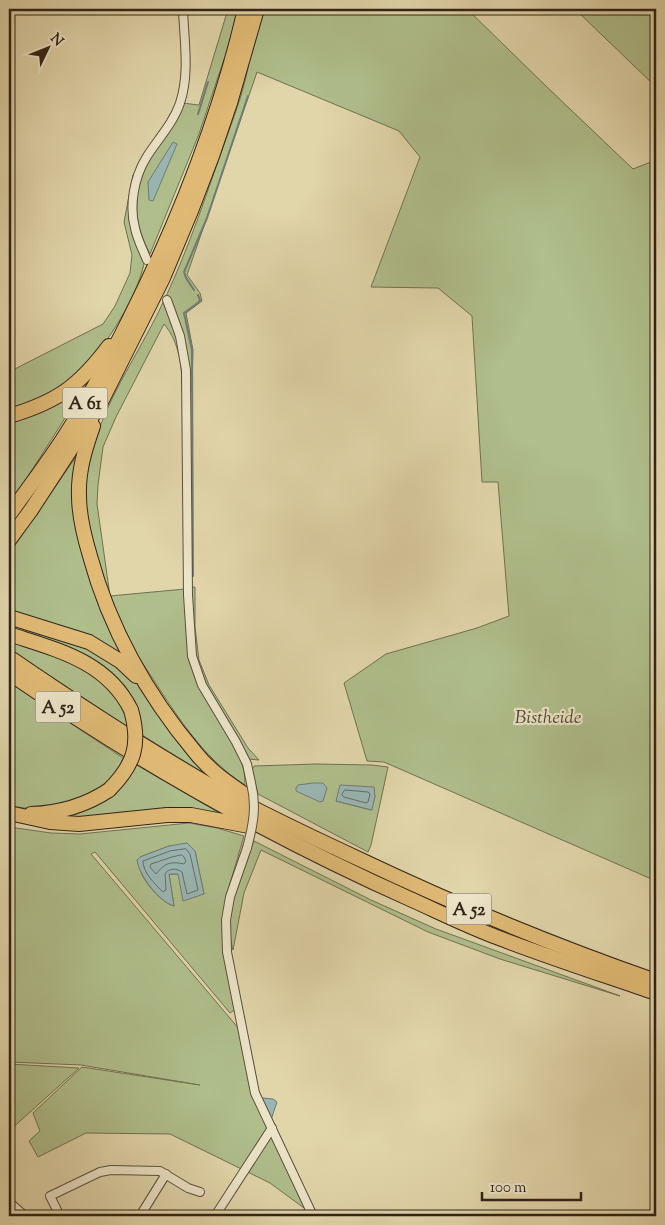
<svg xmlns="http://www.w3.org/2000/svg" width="665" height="1225" font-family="'Sorts Mill Goudy',serif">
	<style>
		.green { fill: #afbe8b; stroke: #707152; fill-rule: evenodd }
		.water { fill: #9ab6b4; stroke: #707c76 }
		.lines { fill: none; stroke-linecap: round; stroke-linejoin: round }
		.shore { stroke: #656d66; stroke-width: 1 }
		.stream { stroke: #707c76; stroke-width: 2 }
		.street-casing { stroke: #5c503d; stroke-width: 10 }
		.highway-casing { stroke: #302419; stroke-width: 16 }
		.street { stroke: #ece4c8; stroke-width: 8 }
		.highway { stroke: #e0ba75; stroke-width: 14 }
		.street-bridge-casing { stroke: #5c503d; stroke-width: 10; stroke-linecap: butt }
		.highway-bridge-casing { stroke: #302419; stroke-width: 16; stroke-linecap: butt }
		.street-bridge { stroke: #ece4c8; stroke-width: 8 }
		.highway-bridge { stroke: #e0ba75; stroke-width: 14 }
		.labels { text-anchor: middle; stroke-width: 4.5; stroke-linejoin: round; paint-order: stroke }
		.shield { fill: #ece4c8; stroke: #685e4e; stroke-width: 1 }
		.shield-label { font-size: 18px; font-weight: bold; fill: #302419 }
		.park-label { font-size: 19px; font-style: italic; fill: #504a36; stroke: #ece4c8 }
	</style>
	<rect width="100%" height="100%" fill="#e1d5aa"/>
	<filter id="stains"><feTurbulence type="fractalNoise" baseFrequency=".004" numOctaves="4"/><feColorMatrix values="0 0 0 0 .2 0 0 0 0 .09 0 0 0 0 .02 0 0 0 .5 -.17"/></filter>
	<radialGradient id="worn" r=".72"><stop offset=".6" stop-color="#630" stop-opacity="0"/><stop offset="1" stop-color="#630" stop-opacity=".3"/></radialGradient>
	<g class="green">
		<path d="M228,9H467L548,88L633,169L656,160V881L384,762L367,761L344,683L386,654L477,628L509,616L498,482H482L472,316L438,288L371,287L420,157L399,131L257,72L187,275L200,293L202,301L186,313L193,350L192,391H182C182,367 180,343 164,324L116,417L103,447L98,485L97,504L110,596L185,589C187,622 185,658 200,688C215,720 246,748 245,785C201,757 175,712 147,670C119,628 102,582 91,533C88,519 84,504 84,489C85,483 87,476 88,470C98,412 130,368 156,317C182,266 201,210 220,156C230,127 242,98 248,68L224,59L199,134L150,254C117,193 152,155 182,103L199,105Z"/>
		<path d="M586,9H656V87L578,12Z"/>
		<path d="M133,175C132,196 128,216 135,235C138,243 145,256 144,264C136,301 99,358 70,382C52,396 30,404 9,411V372L103,324L115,306L130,273L132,255L124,222Z"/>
		<path d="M93,371L88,382L9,506V419Z"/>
		<path d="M82,448L76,505L129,662L9,611V554Z"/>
		<path d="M195,587V627L199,660L209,685L248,748L259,760L248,759L209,692L196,659L189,588Z"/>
		<path d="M9,619L99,650L139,684L206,771L205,774L142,735L136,708L129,693L122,684L105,669L9,629Z"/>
		<path d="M9,636L94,670L127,711L128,727L9,649Z"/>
		<path d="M9,682L123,758L119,769L102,786L91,795L71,804L33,809L9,806Z"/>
		<path d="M135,764L221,814L43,818L70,812Z"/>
		<path d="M316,764L372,765L388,767L371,845L368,852L258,794L252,770L254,766ZM375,796L371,810L336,801Z"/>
		<path d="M189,823L217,828L244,836L226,897L223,918L236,1009L230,1013L95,852L91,854L240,1030L254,1094L304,1204V1208L270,1183L170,1134L86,1133L38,1157L29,1141L40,1131L33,1113L82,1067L200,1085L81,1065L9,1062V827L51,833L80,834ZM169,846L195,851L204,894L178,874H169L174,906C162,903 148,886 142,875C140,870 139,865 137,860L140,857Z"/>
		<path d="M254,841L371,900L436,929L620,996L500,959L428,932L261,850L244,893L233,950C222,913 239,874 254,841Z"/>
		<path d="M9,1064L79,1068L9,1131Z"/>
	</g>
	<g class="water">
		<path d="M173,142L177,144L153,201L149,200L148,182Z"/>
		<path d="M313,783H323L327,788L323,801L320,802L296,791V788L298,785Z"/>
		<path d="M340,785L374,787L375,796L372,810L336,801Z"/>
		<path d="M187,843L195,851L204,894L183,901L178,874H169L174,906C159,902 139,875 137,860L140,857L169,846Z"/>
		<path d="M263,1098L273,1099L277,1102L271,1120L261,1100Z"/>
	</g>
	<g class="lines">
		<g class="shore">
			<path d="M345,790L368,792L370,794L368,802L366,803L344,797L342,795Z"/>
			<path d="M186,849L190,854L198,890L187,894L182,872C177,868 168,868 165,874L166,890L163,892C155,884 143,873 143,861L170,851Z"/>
			<path d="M182,855L184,857L186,861L184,864C170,861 165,863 156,874L150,867L151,864L172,857Z"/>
		</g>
		<g class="stream">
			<path d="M198,114L208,82"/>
			<path d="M194,290L186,278L184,272L207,218L248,96"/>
			<path d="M193,576L192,350L184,313L199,302L200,300L198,295"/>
		</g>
		<g class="street-casing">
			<g id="street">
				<path d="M147,260C143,250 137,239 135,228C129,206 134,178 146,158C157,140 173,124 180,103C190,74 184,39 183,9"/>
				<path d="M167,300L180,336L186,370L188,595L192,656L202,685L236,742L247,764L251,783"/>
				<path d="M247,848L230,897L226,920L227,952L255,1093L313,1216"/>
				<path d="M9,1202L25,1216"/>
				<path d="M60,1216L50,1196L100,1172L111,1170L160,1171L188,1188L200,1192"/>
				<path d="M140,1216L166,1174"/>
				<path d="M215,1216L272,1128"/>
			</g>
		</g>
		<g class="highway-casing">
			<g id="highway">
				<path d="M9,416C57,402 79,386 109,346"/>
				<path d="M93,426C85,449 78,471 79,496C79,516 84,536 90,556C109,627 147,695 195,752C209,770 228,783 247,796"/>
				<path d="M9,515C29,487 50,460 68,431C91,395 111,356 130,318C179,220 220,116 245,9"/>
				<path d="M9,540L31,510L99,406L163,278L191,211L212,156L230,103L257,9"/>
				<path d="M9,617L89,642L120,661L136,676"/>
				<path d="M9,634C57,650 107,661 131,710"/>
				<path d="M9,657C73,701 139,744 206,783C256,811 307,835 359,859C456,905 555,946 656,981"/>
				<path d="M9,673C135,760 269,836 410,899C439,912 469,927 499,938C551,958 604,975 656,993"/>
				<path d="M9,813L50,822L79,824L167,815H191L249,826"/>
				<path d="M31,814C60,813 85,806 109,790"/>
			</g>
		</g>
		<use href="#street" class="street"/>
		<use href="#highway" class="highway"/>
		<g class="street-bridge-casing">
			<path id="street-bridge" d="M247,848C253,826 257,806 251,783"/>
		</g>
		<g class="highway-bridge-casing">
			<path id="highway-bridge" d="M109,790C134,765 141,745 131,710"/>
		</g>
		<use href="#street-bridge" class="street-bridge"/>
		<use href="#highway-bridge" class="highway-bridge"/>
	</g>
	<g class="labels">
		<g class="shield">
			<rect x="62.5" y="387.5" width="45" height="31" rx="4"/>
			<rect x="35.5" y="691.5" width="45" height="31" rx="4"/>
			<rect x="446.5" y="893.5" width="45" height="31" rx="4"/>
		</g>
		<g class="shield-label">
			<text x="85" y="409">A 61</text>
			<text x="58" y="713">A 52</text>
			<text x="469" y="915">A 52</text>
		</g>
		<g class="park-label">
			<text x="548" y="723">Bistheide</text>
		</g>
	</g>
	<rect width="665" height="1225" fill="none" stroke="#e1d5aa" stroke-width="30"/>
	<rect x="10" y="10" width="645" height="1205" fill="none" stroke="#302419" stroke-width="2.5"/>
	<rect x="15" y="15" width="635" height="1195" fill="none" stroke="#302419"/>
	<g transform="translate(48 48) rotate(47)" stroke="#ece4c8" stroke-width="4" paint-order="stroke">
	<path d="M0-4L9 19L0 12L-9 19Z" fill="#302419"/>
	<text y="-8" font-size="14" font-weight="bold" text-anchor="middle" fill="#302419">N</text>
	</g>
	<path d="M482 1192v8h99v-8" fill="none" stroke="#302419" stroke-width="2.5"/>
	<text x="490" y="1192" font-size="15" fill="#302419" stroke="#ece4c8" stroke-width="4" paint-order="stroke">100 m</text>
	<rect width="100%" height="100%" filter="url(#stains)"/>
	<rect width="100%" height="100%" fill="url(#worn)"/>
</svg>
